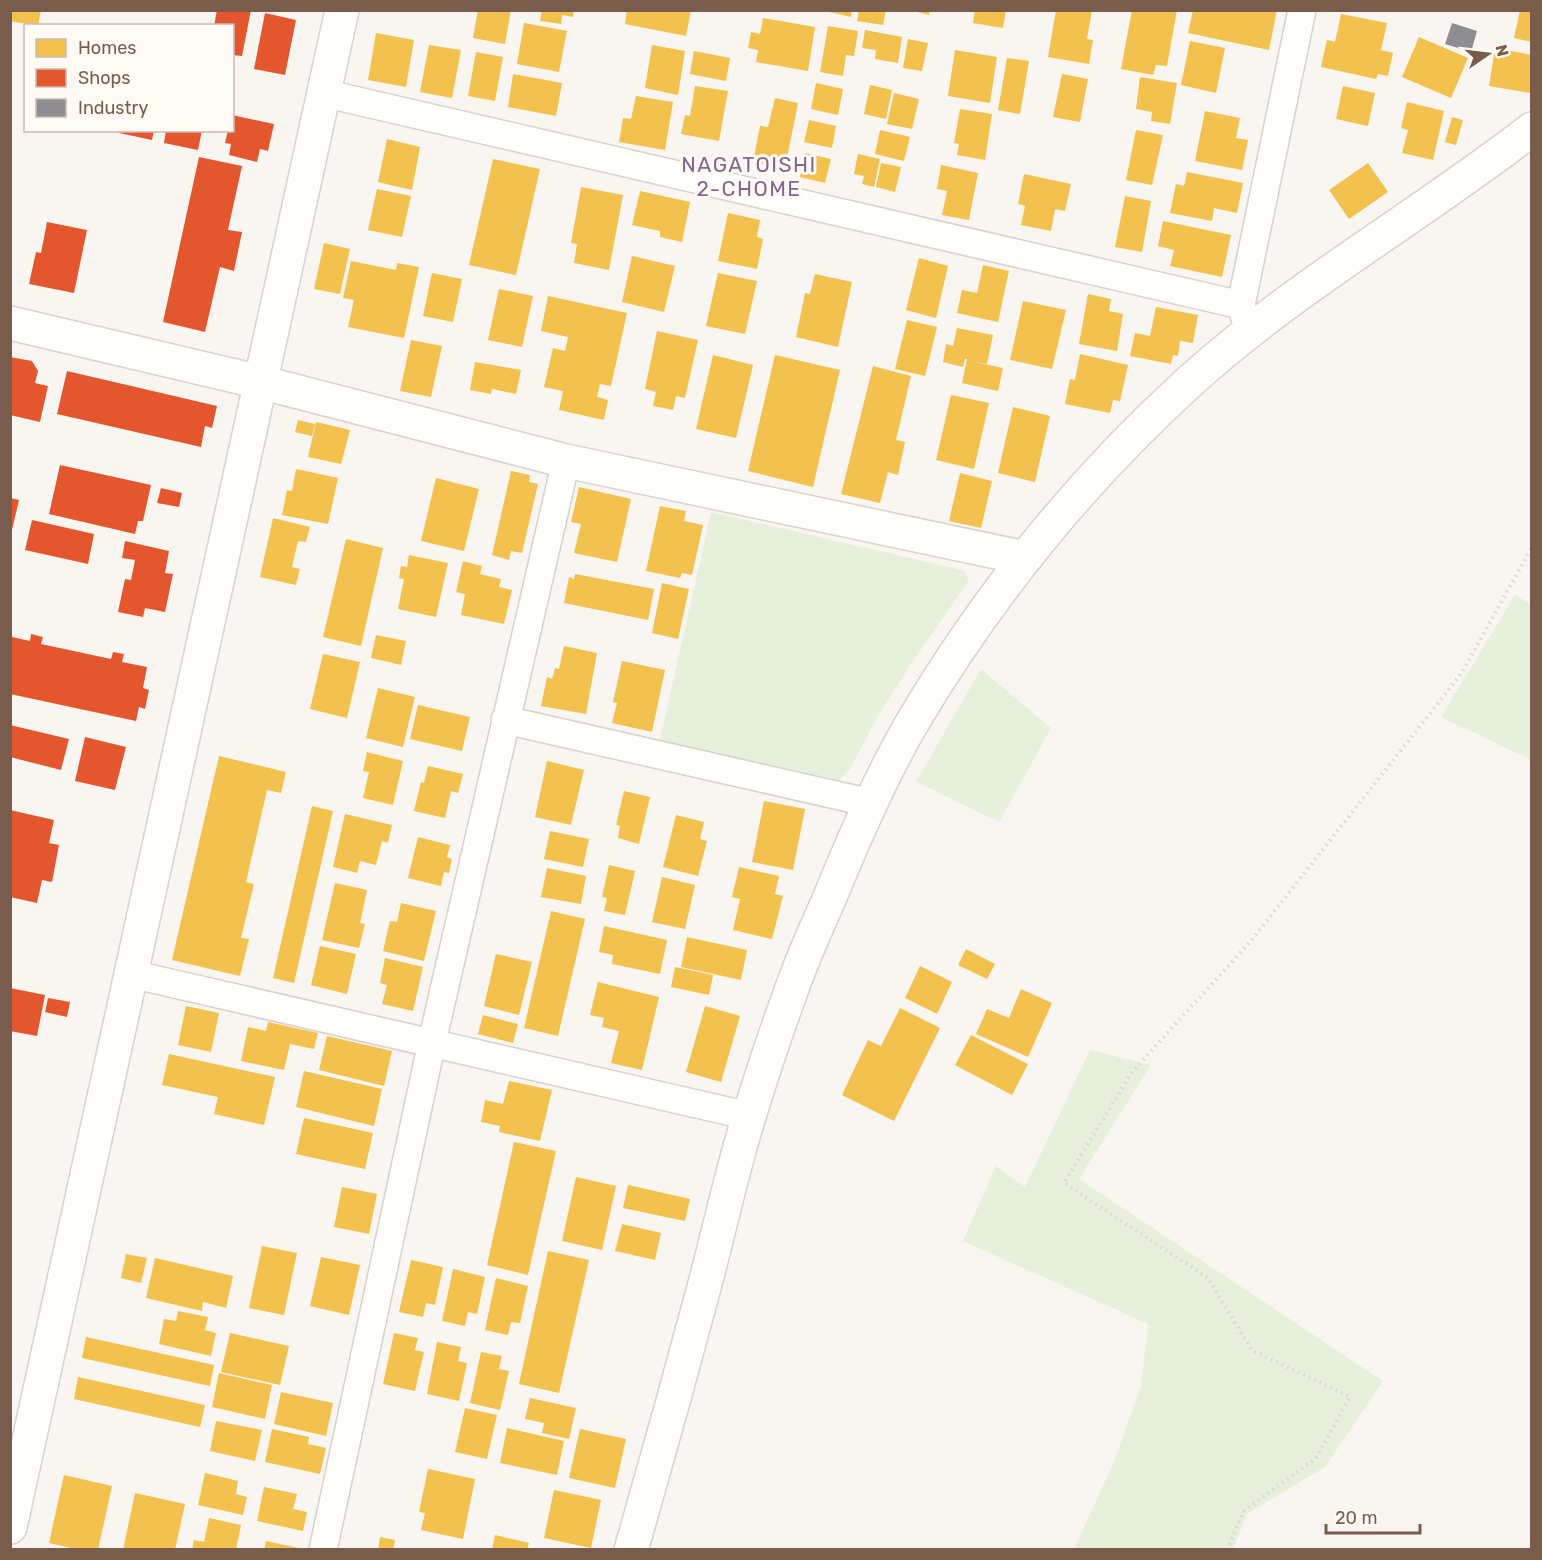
<svg xmlns="http://www.w3.org/2000/svg" width="1542" height="1560" font-family="Rubik,sans-serif">
	<style>
		.green { fill: #e7f0db }
		.homes { fill: #f2c14e }
		.shops { fill: #e4572e }
		.industry { fill: #8d8d92 }
		.lines { fill: none; stroke-linecap: round; stroke-linejoin: round }
		.street-casing { stroke: #d7d1cb; stroke-width: 30 }
		.secondary-casing { stroke: #d9d2cb; stroke-width: 36 }
		.path { stroke: #dcd5d0; stroke-width: 4; stroke-dasharray: 1.5 4.5; stroke-linecap: butt }
		.street { stroke: #fefefd; stroke-width: 27 }
		.secondary { stroke: #fefefd; stroke-width: 33 }
		.labels { text-anchor: middle; stroke-width: 6; stroke-linejoin: round; paint-order: stroke }
		.neighbourhood-label { font-size: 21px; letter-spacing: 1.5px; fill: #846695; stroke: #fffaf3 }
	</style>
	<rect width="100%" height="100%" fill="#f9f5f0"/>
	<g class="green">
		<path d="M711,512L966,571L968,582L915,658L879,714L850,769L839,780L660,740Z"/>
		<path d="M1515,595L1531,604V760L1441,717Z"/>
		<path d="M981,669L1051,728L999,822L916,782Z"/>
		<path d="M1090,1050L1151,1065L1079,1179L1383,1381L1325,1467L1247,1514L1233,1549H1074L1113,1464L1141,1387L1148,1324L963,1241L996,1166L1025,1187Z"/>
	</g>
	<g class="homes">
		<path d="M10,10H41L38,26L10,21Z"/>
		<path d="M478,10H511L505,44L473,38Z"/>
		<path d="M542,10H574L573,17L562,15L561,24L540,21Z"/>
		<path d="M627,10H691L686,36L625,24Z"/>
		<path d="M821,10H852L851,17Z"/>
		<path d="M859,10H886L883,25L857,21Z"/>
		<path d="M909,10H930L929,15Z"/>
		<path d="M975,10H1006L1003,28L973,23Z"/>
		<path d="M1056,10H1092L1087,39L1093,40L1089,64L1048,57Z"/>
		<path d="M1132,10H1177L1167,66L1156,65L1153,75L1121,69Z"/>
		<path d="M1193,10H1277L1269,50L1188,33Z"/>
		<path d="M1520,10H1532V42L1514,38Z"/>
		<path d="M1341,14L1387,23L1381,50L1393,53L1388,76L1378,74L1376,79L1321,67L1327,40L1335,42Z"/>
		<path d="M763,18L815,27L808,71L756,62L758,50L748,48L751,32L760,34Z"/>
		<path d="M524,23L567,31L559,72L517,64Z"/>
		<path d="M828,26L858,31L854,56L846,55L843,76L820,72Z"/>
		<path d="M865,30L902,37L898,63L875,59L876,50L862,48Z"/>
		<path d="M376,33L414,40L406,87L368,80Z"/>
		<path d="M1419,37L1468,58L1451,98L1402,77Z"/>
		<path d="M908,39L928,43L922,71L903,68Z"/>
		<path d="M1190,41L1225,48L1216,93L1181,85Z"/>
		<path d="M429,45L461,50L452,98L420,92Z"/>
		<path d="M652,45L685,51L678,95L645,88Z"/>
		<path d="M1495,48L1532,55L1530,93L1489,86Z"/>
		<path d="M955,50L997,57L990,103L948,96Z"/>
		<path d="M694,51L730,58L726,81L690,74Z"/>
		<path d="M476,52L503,57L495,101L468,96Z"/>
		<path d="M1007,58L1029,61L1020,114L998,110Z"/>
		<path d="M513,74L562,83L556,116L508,107Z"/>
		<path d="M1062,74L1088,79L1080,122L1053,117Z"/>
		<path d="M1140,77L1177,83L1170,124L1151,121L1152,112L1136,109Z"/>
		<path d="M816,83L843,89L838,115L811,109Z"/>
		<path d="M870,85L892,90L886,119L864,114Z"/>
		<path d="M695,86L728,91L719,141L681,134L685,115L690,116Z"/>
		<path d="M1343,86L1375,93L1368,126L1336,119Z"/>
		<path d="M894,93L919,99L912,129L887,124Z"/>
		<path d="M636,96L673,102L665,150L619,142L623,118L631,119Z"/>
		<path d="M775,98L798,103L785,168L753,162L760,126L768,127Z"/>
		<path d="M1407,102L1444,111L1433,160L1402,153L1408,130L1401,128Z"/>
		<path d="M960,109L992,114L985,160L957,155L959,144L954,143Z"/>
		<path d="M1205,111L1240,118L1236,138L1248,140L1242,170L1195,161Z"/>
		<path d="M1452,117L1463,120L1456,145L1445,142Z"/>
		<path d="M809,120L836,126L832,148L804,142Z"/>
		<path d="M880,130L910,137L904,161L875,154Z"/>
		<path d="M1136,130L1163,135L1152,185L1126,180Z"/>
		<path d="M387,139L420,147L412,190L378,182Z"/>
		<path d="M805,153L831,159L825,183L800,177Z"/>
		<path d="M858,154L880,159L874,187L862,184L864,176L854,174Z"/>
		<path d="M493,159L540,169L516,275L469,265Z"/>
		<path d="M881,163L901,167L895,192L876,187Z"/>
		<path d="M1368,163L1388,192L1349,219L1329,190Z"/>
		<path d="M941,165L978,173L969,220L942,215L947,191L937,189Z"/>
		<path d="M1187,172L1243,183L1237,213L1214,208L1212,221L1170,213L1176,184L1184,186Z"/>
		<path d="M1024,174L1071,184L1065,211L1055,209L1051,231L1021,225L1025,206L1018,204Z"/>
		<path d="M581,187L623,195L609,270L574,263L577,244L571,243Z"/>
		<path d="M377,189L411,196L402,237L368,230Z"/>
		<path d="M640,191L690,202L682,242L660,237V231L632,225Z"/>
		<path d="M1125,196L1151,201L1142,252L1115,247Z"/>
		<path d="M728,213L760,220L757,237L763,239L757,269L718,261Z"/>
		<path d="M1163,221L1231,235L1222,277L1170,266L1174,250L1158,246Z"/>
		<path d="M324,243L350,249L340,294L314,289Z"/>
		<path d="M632,256L675,266L664,312L622,302Z"/>
		<path d="M919,258L948,266L936,318L906,310Z"/>
		<path d="M351,261L396,270L397,263L419,267L404,338L348,327L354,300L343,298Z"/>
		<path d="M983,265L1009,271L998,322L957,313L962,290L977,293Z"/>
		<path d="M432,273L462,279L453,322L423,316Z"/>
		<path d="M718,273L757,281L745,334L706,326Z"/>
		<path d="M815,274L852,282L838,347L796,337L805,293L810,294Z"/>
		<path d="M499,289L533,296L522,347L488,340Z"/>
		<path d="M1088,294L1111,299L1109,311L1123,314L1117,351L1079,344Z"/>
		<path d="M548,296L627,313L611,386L600,384L597,397L608,400L604,420L559,410L563,391L544,387L553,348L565,351L568,337L541,331Z"/>
		<path d="M1023,301L1066,310L1052,369L1010,360Z"/>
		<path d="M1156,307L1198,315L1193,343L1180,341L1178,356L1173,355L1171,364L1130,356L1135,333L1150,336Z"/>
		<path d="M907,320L937,327L925,376L895,369Z"/>
		<path d="M957,328L993,335L987,364L970,361L1003,368L998,391L962,383L967,359H965L963,367L943,362L946,344L953,346Z"/>
		<path d="M657,331L698,340L685,398L676,396L673,410L653,406L656,392L645,389Z"/>
		<path d="M411,340L442,346L431,397L400,391Z"/>
		<path d="M1080,354L1128,365L1120,401L1113,400L1110,413L1065,404L1070,379L1075,380Z"/>
		<path d="M713,355L753,365L736,438L696,429Z"/>
		<path d="M775,355L840,370L813,487L748,471Z"/>
		<path d="M475,362L521,370L516,394L492,389L491,394L470,390Z"/>
		<path d="M873,366L911,376L896,440L905,442L898,475L888,472L880,503L841,494Z"/>
		<path d="M951,395L989,403L974,469L936,460Z"/>
		<path d="M1013,407L1050,416L1035,482L998,473Z"/>
		<path d="M298,420L315,424L312,436L295,432Z"/>
		<path d="M316,422L350,430L341,464L308,457Z"/>
		<path d="M296,469L338,478L328,524L282,515L287,490L292,491Z"/>
		<path d="M511,471L530,475L529,482L538,484L522,553L511,551L509,560L492,555Z"/>
		<path d="M960,473L992,481L981,528L949,521Z"/>
		<path d="M436,478L479,489L464,551L421,541Z"/>
		<path d="M579,487L631,499L617,562L574,553L581,524L571,522Z"/>
		<path d="M660,506L686,511L684,521L703,525L692,575L682,573L680,578L646,571Z"/>
		<path d="M273,518L310,527L306,542L298,541L292,567L300,569L296,585L260,577Z"/>
		<path d="M346,539L383,548L361,646L323,637Z"/>
		<path d="M409,555L448,563L436,617L398,609L404,579L399,578L401,566L407,567Z"/>
		<path d="M463,561L482,566L480,574L501,579L499,587L512,590L504,624L461,615L465,594L456,592Z"/>
		<path d="M575,574L654,589L648,620L564,603L569,577L574,579Z"/>
		<path d="M662,583L689,589L678,639L652,633Z"/>
		<path d="M376,635L406,641L401,665L371,658Z"/>
		<path d="M564,646L597,653L586,714L541,706L547,677L552,679L555,668L559,669Z"/>
		<path d="M323,654L360,662L347,718L310,709Z"/>
		<path d="M622,661L665,670L652,732L612,723L617,703L613,702Z"/>
		<path d="M378,688L415,697L403,747L366,738Z"/>
		<path d="M418,705L470,717L462,751L410,739Z"/>
		<path d="M367,752L403,761L393,805L363,798L369,772L363,771Z"/>
		<path d="M219,756L286,772L281,793L267,790L246,882L254,884L241,938L249,939L240,976L172,960Z"/>
		<path d="M547,761L584,770L571,825L535,817Z"/>
		<path d="M428,766L463,774L458,793L451,791L445,818L414,811L421,782L424,783Z"/>
		<path d="M624,791L650,797L639,844L618,838L620,826L616,825Z"/>
		<path d="M764,801L805,809L793,870L752,862Z"/>
		<path d="M312,806L333,811L294,983L273,978Z"/>
		<path d="M345,814L392,825L388,843L382,841L376,865L360,861L357,873L333,867Z"/>
		<path d="M676,815L704,822L700,839L707,841L698,876L663,867Z"/>
		<path d="M550,831L589,839L583,867L544,859Z"/>
		<path d="M418,837L450,845L447,857L452,859L449,873L444,872L441,886L408,878Z"/>
		<path d="M609,865L635,871L625,915L604,911L607,898L602,897Z"/>
		<path d="M739,867L779,876L775,894L783,896L772,939L733,930L740,899L732,897Z"/>
		<path d="M547,868L586,876L581,904L541,897Z"/>
		<path d="M662,877L695,885L685,929L652,922Z"/>
		<path d="M335,883L367,890L360,923L365,924L359,948L322,940Z"/>
		<path d="M401,903L436,911L424,961L383,951L390,921L397,922Z"/>
		<path d="M551,911L585,919L558,1036L524,1028Z"/>
		<path d="M604,926L667,940L660,974L612,964L613,955L599,952Z"/>
		<path d="M687,937L747,950L741,980L681,967Z"/>
		<path d="M320,946L356,954L347,994L311,985Z"/>
		<path d="M966,949L995,964L987,979L958,965Z"/>
		<path d="M496,954L532,962L519,1015L484,1006Z"/>
		<path d="M385,958L423,967L413,1011L382,1004L387,985L380,983Z"/>
		<path d="M920,966L952,982L937,1014L905,998Z"/>
		<path d="M675,967L713,975L709,995L671,987Z"/>
		<path d="M598,982L659,997L642,1070L611,1063L619,1031L602,1027L604,1018L590,1015Z"/>
		<path d="M1021,989L1052,1003L1028,1057L976,1034L987,1009L1009,1018Z"/>
		<path d="M186,1006L219,1013L211,1052L178,1045Z"/>
		<path d="M705,1006L740,1016L721,1082L686,1072Z"/>
		<path d="M900,1008L940,1028L894,1121L842,1095L868,1040L881,1046Z"/>
		<path d="M483,1015L518,1024L513,1043L478,1034Z"/>
		<path d="M268,1022L318,1033L314,1049L290,1044L284,1070L241,1061L248,1027L266,1031Z"/>
		<path d="M971,1035L1028,1064L1012,1095L955,1065Z"/>
		<path d="M327,1036L392,1051L384,1086L319,1070Z"/>
		<path d="M169,1054L275,1077L264,1125L214,1114L218,1097L162,1085Z"/>
		<path d="M304,1071L382,1089L374,1126L296,1107Z"/>
		<path d="M509,1081L552,1090L540,1141L499,1132L500,1126L481,1122L485,1100L503,1104Z"/>
		<path d="M304,1118L373,1133L365,1169L296,1154Z"/>
		<path d="M514,1142L556,1151L528,1275L487,1265Z"/>
		<path d="M576,1177L616,1186L602,1250L562,1241Z"/>
		<path d="M628,1185L690,1199L685,1221L623,1208Z"/>
		<path d="M342,1187L377,1194L369,1234L334,1227Z"/>
		<path d="M622,1224L661,1233L655,1260L615,1251Z"/>
		<path d="M262,1246L297,1253L284,1315L249,1308Z"/>
		<path d="M548,1251L589,1260L559,1393L519,1384Z"/>
		<path d="M126,1254L147,1258L141,1283L121,1278Z"/>
		<path d="M321,1257L360,1265L349,1315L310,1306Z"/>
		<path d="M155,1258L233,1276L226,1308L203,1302L202,1311L146,1298Z"/>
		<path d="M411,1260L443,1267L435,1305L426,1303L423,1317L399,1312Z"/>
		<path d="M453,1269L485,1277L477,1314L468,1312L465,1326L442,1321Z"/>
		<path d="M496,1278L528,1286L520,1323L511,1322L508,1335L485,1330Z"/>
		<path d="M178,1311L208,1317L205,1330L216,1333L211,1356L159,1344L164,1319L176,1321Z"/>
		<path d="M230,1333L289,1346L280,1385L221,1372Z"/>
		<path d="M394,1333L418,1338L415,1350L424,1352L415,1391L383,1384Z"/>
		<path d="M86,1337L214,1365L210,1386L82,1358Z"/>
		<path d="M437,1342L461,1347L458,1361L467,1363L459,1401L427,1394Z"/>
		<path d="M481,1352L502,1356L499,1369L509,1371L500,1410L470,1403Z"/>
		<path d="M219,1373L272,1385L265,1419L212,1407Z"/>
		<path d="M78,1377L205,1405L200,1427L74,1399Z"/>
		<path d="M281,1392L333,1403L326,1436L274,1424Z"/>
		<path d="M530,1398L576,1408L569,1439L542,1433L544,1423L525,1419Z"/>
		<path d="M465,1408L497,1415L487,1459L455,1452Z"/>
		<path d="M216,1421L262,1430L255,1461L210,1451Z"/>
		<path d="M507,1428L564,1441L557,1475L500,1463Z"/>
		<path d="M272,1429L309,1437L308,1444L326,1448L320,1474L265,1462Z"/>
		<path d="M580,1429L626,1439L615,1488L569,1478Z"/>
		<path d="M428,1469L475,1479L463,1539L421,1530L425,1513L419,1512Z"/>
		<path d="M205,1473L238,1481L236,1494L247,1497L243,1515L198,1505Z"/>
		<path d="M64,1475L112,1486L98,1550H80L49,1543Z"/>
		<path d="M264,1487L297,1494L293,1509L307,1512L303,1531L257,1521Z"/>
		<path d="M554,1490L601,1500L591,1548L544,1538Z"/>
		<path d="M135,1493L185,1504L175,1550H123Z"/>
		<path d="M209,1518L241,1525L236,1550H192L194,1540L204,1542Z"/>
		<path d="M495,1535L529,1543L527,1550H492Z"/>
		<path d="M380,1537L395,1540L393,1550H378Z"/>
		<path d="M266,1541L303,1549V1550H264Z"/>
	</g>
	<g class="shops">
		<path d="M217,10H251L242,56L232,55V26H214Z"/>
		<path d="M265,13L296,20L285,75L254,69Z"/>
		<path d="M232,115L274,124L268,151L260,149L257,162L229,155L231,144L225,143L228,130H232Z"/>
		<path d="M120,130H154L152,140L119,133Z"/>
		<path d="M166,130H202L198,150L164,143Z"/>
		<path d="M199,157L242,166L228,230L242,232L234,271L220,267L205,332L163,322Z"/>
		<path d="M47,222L87,230L74,293L29,284L36,252L41,253Z"/>
		<path d="M10,357L32,361L38,371L35,383L48,386L40,422L10,415Z"/>
		<path d="M67,371L217,406L212,428L205,426L201,447L57,414Z"/>
		<path d="M60,465L151,485L143,521H138L135,534L49,514Z"/>
		<path d="M161,488L182,493L179,507L157,503Z"/>
		<path d="M10,498L19,500L11,534L10,533Z"/>
		<path d="M32,520L94,534L88,564L25,550Z"/>
		<path d="M125,541L169,551L165,573L173,574L165,612L145,608L143,617L118,612L125,579L131,580L135,560L122,558Z"/>
		<path d="M31,634L43,637L41,644L111,659L113,652L124,654L122,662L147,667L143,688L149,690L145,709L139,707L136,721L10,694L12,637L30,641Z"/>
		<path d="M10,725L69,739L61,770L10,757Z"/>
		<path d="M85,737L126,747L115,790L75,781Z"/>
		<path d="M10,810L54,820L49,843L59,845L52,882L42,880L37,903L10,897Z"/>
		<path d="M10,988L45,995L37,1036L10,1031Z"/>
		<path d="M48,998L70,1002L67,1017L45,1012Z"/>
	</g>
	<path class="industry" d="M1452,23L1477,31L1471,52L1445,44Z"/>
	<g class="lines">
		<g class="street-casing">
			<g id="street">
				<path d="M323,93L1241,305"/>
				<path d="M1246,321L1241,305L1302,10"/>
				<path d="M505,720L871,803"/>
				<path d="M131,974L749,1116"/>
				<path d="M323,1550L432,1042L566,461"/>
			</g>
		</g>
		<g class="secondary-casing">
			<g id="secondary">
				<path d="M10,323L260,382L566,461L1025,558"/>
				<path d="M10,1527L342,10"/>
				<path d="M631,1550C657,1460 682,1370 706,1280C721,1223 733,1166 751,1110C763,1071 776,1032 790,994C801,961 816,929 830,897C854,838 880,778 912,723C986,598 1080,482 1187,384C1293,287 1419,217 1532,129"/>
			</g>
		</g>
		<path class="path" d="M1227,1550L1244,1511L1316,1458L1350,1397L1252,1350L1208,1278L1064,1183L1132,1072L1251,941L1461,674L1532,547"/>
		<use href="#street" class="street"/>
		<use href="#secondary" class="secondary"/>
	</g>
	<g class="labels">
		<g class="neighbourhood-label">
			<text x="749" y="172">NAGATOISHI<tspan x="749" dy="24">2-CHOME</tspan></text>
		</g>
	</g>
	<rect width="1542" height="1560" fill="none" stroke="#7a5c4d" stroke-width="24"/>
	<rect x="24" y="24" width="210" height="108" fill="#fffaf3" stroke="#cabbb1" stroke-width="1.5"/>
	<rect x="36" y="39" width="30" height="18" fill="#f2c14e" stroke="#cabbb1" stroke-width="1.5"/>
	<text x="78" y="54" font-size="18" fill="#7a5c4d">Homes</text>
	<rect x="36" y="69" width="30" height="18" fill="#e4572e" stroke="#cabbb1" stroke-width="1.5"/>
	<text x="78" y="84" font-size="18" fill="#7a5c4d">Shops</text>
	<rect x="36" y="99" width="30" height="18" fill="#8d8d92" stroke="#cabbb1" stroke-width="1.5"/>
	<text x="78" y="114" font-size="18" fill="#7a5c4d">Industry</text>
	<g transform="translate(1488 54) rotate(76)" stroke="#fffaf3" stroke-width="4.5" paint-order="stroke">
	<path d="M0-4.5L10 22L0 15L-10 22Z" fill="#7a5c4d"/>
	<text y="-9" font-size="16" font-weight="bold" text-anchor="middle" fill="#7a5c4d">N</text>
	</g>
	<path d="M1326 1524v9h94v-9" fill="none" stroke="#7a5c4d" stroke-width="3"/>
	<text x="1335" y="1524" font-size="18" fill="#7a5c4d" stroke="#fffaf3" stroke-width="4.5" paint-order="stroke">20 m</text>
</svg>
